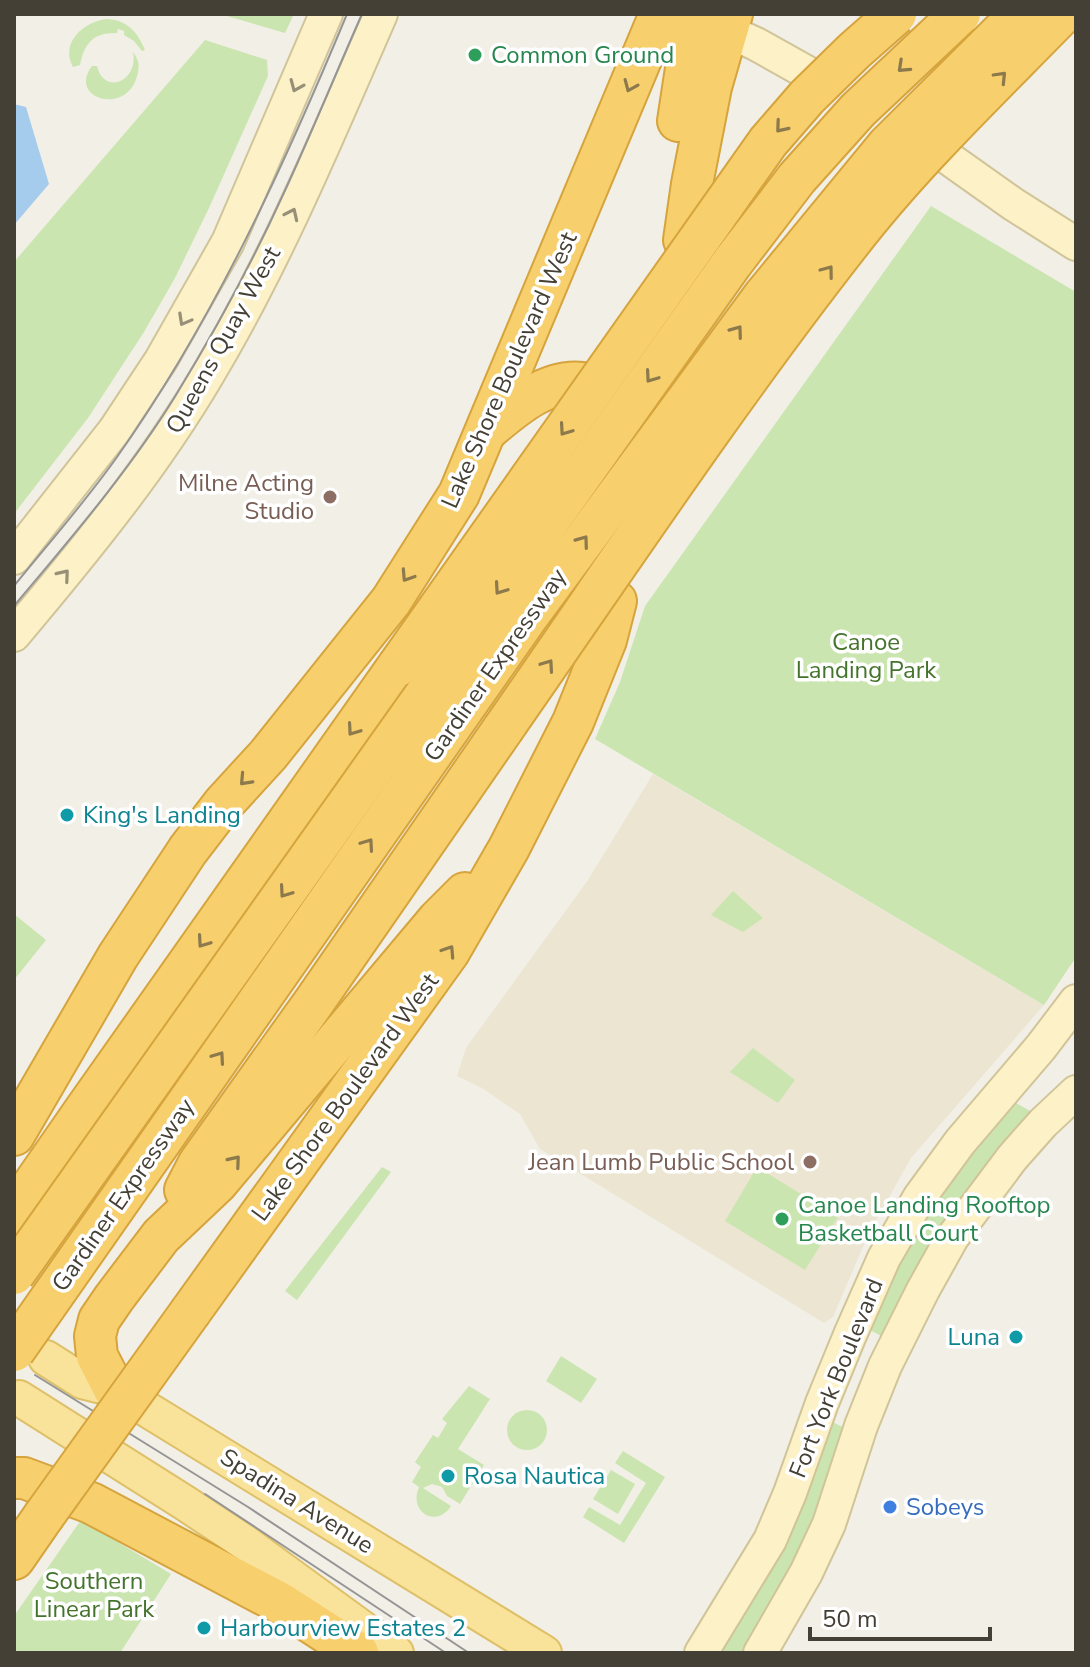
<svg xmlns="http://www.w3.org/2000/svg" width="1090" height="1667" font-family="'Nunito Sans',sans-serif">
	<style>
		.education { fill: #ebe5d1 }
		.green { fill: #cbe5b1 }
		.water { fill: #a5cced }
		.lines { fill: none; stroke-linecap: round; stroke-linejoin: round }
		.secondary-casing { stroke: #d0c498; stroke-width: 36 }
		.primary-casing { stroke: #dec069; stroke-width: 38 }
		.highway-casing { stroke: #d6a43d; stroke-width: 44 }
		.secondary { stroke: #fcf1c7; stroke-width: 32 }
		.primary { stroke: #f9e299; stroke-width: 34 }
		.highway { stroke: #f7cf6d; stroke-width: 40 }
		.tram { stroke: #959595; stroke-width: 2 }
		.highway-bridge-casing { stroke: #d6a43d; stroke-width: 44; stroke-linecap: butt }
		.highway-bridge { stroke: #f7cf6d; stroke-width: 40 }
		.oneway { stroke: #8c794c }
		.oneway2 { stroke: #979077 }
		.leisure-dot { fill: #2e9e5b; stroke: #fff; stroke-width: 3 }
		.education-dot { fill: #8d6e63; stroke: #fff; stroke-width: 3 }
		.culture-dot { fill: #0f9aa8; stroke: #fff; stroke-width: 3 }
		.shop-dot { fill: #3f7fe0; stroke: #fff; stroke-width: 3 }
		.labels { text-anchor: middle; stroke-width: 7; stroke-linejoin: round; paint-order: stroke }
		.leisure-label { font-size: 24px; fill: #27864d; stroke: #fff; text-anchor: start }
		.street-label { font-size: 24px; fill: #454036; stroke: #fff }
		.education-label { font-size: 24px; fill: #785e54; stroke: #fff; text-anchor: end }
		.park-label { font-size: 24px; fill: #44742c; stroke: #fff }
		.culture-label { font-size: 24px; fill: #0d838f; stroke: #fff; text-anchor: start }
		.shop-label { font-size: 24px; fill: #366cbe; stroke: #fff; text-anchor: start }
	</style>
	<rect width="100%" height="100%" fill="#f2efe7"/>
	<path class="education" d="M653,774L1044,1005L911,1158L868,1235L833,1317L824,1323L540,1149L520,1114L482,1088L457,1076L466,1048L588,880Z"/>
	<g class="green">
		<path d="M229,14H294L285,33L227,16Z"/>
		<path d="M106,19C127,20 137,31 145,50L142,51L134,41L124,35V31L118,29L117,33C93,32 84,44 80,65L73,67C60,43 83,22 106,19Z"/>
		<path d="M205,40L267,60L268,76L209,208L175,278L144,332L88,418L14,514V262Z"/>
		<path d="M133,52C139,60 140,66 137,76C127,116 67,99 92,66H97C104,96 139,81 133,52Z"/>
		<path d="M931,206L1076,292V957L1044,1005L595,739L620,682L645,606Z"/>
		<path d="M733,891L763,918L743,932L711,915Z"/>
		<path d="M14,914L46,940L14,980Z"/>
		<path d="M753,1048L795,1080L778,1103L730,1072Z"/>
		<path d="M1007,1098L1032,1112L887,1339L866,1328L897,1256Z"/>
		<path d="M382,1167L391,1172L297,1300L285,1291Z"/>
		<path d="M757,1167L838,1217L805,1270L725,1221Z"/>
		<path d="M561,1356L597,1379L581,1403L546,1381Z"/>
		<path d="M469,1386L490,1399L458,1449L484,1465L460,1504L447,1496L442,1487L432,1484L423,1488L451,1506C436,1529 408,1512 419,1487L412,1482L421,1467L415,1462L433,1435L438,1438L447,1423L442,1419Z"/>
		<circle cx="527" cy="1430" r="20"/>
		<path d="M831,1421L846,1429L828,1506L752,1653H719Z"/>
		<path d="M623,1451L665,1477L624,1543L583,1517L589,1507L620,1525L646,1483L615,1463Z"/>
		<path d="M611,1470L635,1484L618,1514L593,1499Z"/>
		<path d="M81,1520L171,1574L120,1653H14V1616Z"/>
	</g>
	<path class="water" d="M14,104L26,107L49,184L14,225Z"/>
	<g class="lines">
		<g class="secondary-casing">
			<g id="secondary">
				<path d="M707,22L756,44L815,77"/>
				<path d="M941,153L1013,204L1076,244"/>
				<path d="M14,558L114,431L161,360L228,242L326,14"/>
				<path d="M14,635C83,553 152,469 207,376C276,261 327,137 381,14"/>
				<path d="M701,1653L770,1540L790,1493L822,1403L850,1335L884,1258L919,1198L960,1142L1041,1047L1076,1001"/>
				<path d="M760,1653L806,1573L829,1524L861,1426L885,1366L923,1290L952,1238L1012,1158L1043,1123L1076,1092"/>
			</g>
		</g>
		<g class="primary-casing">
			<g id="primary">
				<path d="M46,1358L82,1381L114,1389L544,1653"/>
				<path d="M19,1398L185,1503L244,1542L396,1653"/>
			</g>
		</g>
		<g class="highway-casing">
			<g id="highway">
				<path d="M678,121L694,16"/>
				<path d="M684,240L692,184L711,87L732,14"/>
				<path d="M486,431C512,409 547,378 583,383"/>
				<path d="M14,1135L118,956L188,850L224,803L268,755L391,601L459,494L660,14"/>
				<path d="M185,1190L199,1163L314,1002L503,729"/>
				<path d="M14,1218L28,1192L87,1107L398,666"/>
				<path d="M191,1311L449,952L509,848L573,722L606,640L616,601"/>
				<path d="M114,1389L97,1356L95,1336L99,1320L114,1298L161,1236L217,1183L438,920L465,893"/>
				<path d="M14,1478H24L91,1503L282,1604L358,1653"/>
				<path d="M14,1559L43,1517"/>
			</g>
		</g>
		<use href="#secondary" class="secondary"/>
		<use href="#primary" class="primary"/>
		<use href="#highway" class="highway"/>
		<g class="tram">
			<path d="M14,586C48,544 86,501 117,457C214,320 283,168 347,14"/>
			<path d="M14,606C71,538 130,470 176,395C215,331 251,265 282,197C310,137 335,75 362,14"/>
			<path d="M35,1375L248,1507L469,1653"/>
			<path d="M205,1494L446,1653"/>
		</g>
		<g class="highway-bridge-casing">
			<g id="highway-bridge">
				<path d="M398,666L768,142L807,97L854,51L896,14"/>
				<path d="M503,729C616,567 726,401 848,245C912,162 989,89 1062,14"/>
				<path d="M14,1274L732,263L797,178L858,110L960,14"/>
				<path d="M14,1351L526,619L763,297L888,145L1020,14"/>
				<path d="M43,1517L191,1311"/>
			</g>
		</g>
		<use href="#highway-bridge" class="highway-bridge"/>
	</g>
	<defs><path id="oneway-chevron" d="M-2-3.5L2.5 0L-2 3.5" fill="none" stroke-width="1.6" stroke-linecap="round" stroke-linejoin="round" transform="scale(2)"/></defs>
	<g class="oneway">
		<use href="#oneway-chevron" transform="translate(903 67) rotate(137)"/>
		<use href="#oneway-chevron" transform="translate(1001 77) rotate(-46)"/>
		<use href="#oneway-chevron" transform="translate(630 86) rotate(113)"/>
		<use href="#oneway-chevron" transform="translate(781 127) rotate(130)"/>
		<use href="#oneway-chevron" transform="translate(828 271) rotate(-53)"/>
		<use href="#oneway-chevron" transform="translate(737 331) rotate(-54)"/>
		<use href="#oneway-chevron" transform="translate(651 377) rotate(125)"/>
		<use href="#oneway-chevron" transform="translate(565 430) rotate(125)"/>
		<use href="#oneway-chevron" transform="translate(583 541) rotate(-54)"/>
		<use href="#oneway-chevron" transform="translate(407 576) rotate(123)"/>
		<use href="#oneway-chevron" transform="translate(500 589) rotate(125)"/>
		<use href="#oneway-chevron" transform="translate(548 665) rotate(-55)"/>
		<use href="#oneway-chevron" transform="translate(353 730) rotate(125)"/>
		<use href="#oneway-chevron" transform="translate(245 780) rotate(133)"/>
		<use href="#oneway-chevron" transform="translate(368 844) rotate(-55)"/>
		<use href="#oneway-chevron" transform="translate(285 892) rotate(125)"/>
		<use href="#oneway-chevron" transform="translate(203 942) rotate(125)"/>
		<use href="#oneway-chevron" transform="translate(449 951) rotate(-57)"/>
		<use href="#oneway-chevron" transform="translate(219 1057) rotate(-55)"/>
		<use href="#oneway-chevron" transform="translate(235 1161) rotate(-50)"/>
	</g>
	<g class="oneway2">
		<use href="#oneway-chevron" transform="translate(296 86) rotate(113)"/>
		<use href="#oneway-chevron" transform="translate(292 214) rotate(-65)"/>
		<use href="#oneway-chevron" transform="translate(184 320) rotate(119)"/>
		<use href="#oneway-chevron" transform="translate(64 575) rotate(-50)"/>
	</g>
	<g class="leisure-dot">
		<circle cx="475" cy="55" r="8"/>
		<circle cx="782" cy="1219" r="8"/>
	</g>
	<g class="education-dot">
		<circle cx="330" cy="497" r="8"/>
		<circle cx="810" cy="1162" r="8"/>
	</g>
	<g class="culture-dot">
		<circle cx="67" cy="815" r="8"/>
		<circle cx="1016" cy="1337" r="8"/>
		<circle cx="448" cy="1476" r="8"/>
		<circle cx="204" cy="1628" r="8"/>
	</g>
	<circle class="shop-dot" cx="890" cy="1507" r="8"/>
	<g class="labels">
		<g class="leisure-label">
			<text x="491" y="63">Common Ground</text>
			<text x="798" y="1213">Canoe Landing Rooftop<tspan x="798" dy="28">Basketball Court</tspan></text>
		</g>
		<g class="street-label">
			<text transform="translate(223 340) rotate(-61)" y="8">Queens Quay West</text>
			<text transform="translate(509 370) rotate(-66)" y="8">Lake Shore Boulevard West</text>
			<text transform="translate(495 665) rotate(-55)" y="8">Gardiner Expressway</text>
			<text transform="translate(345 1097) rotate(-54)" y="8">Lake Shore Boulevard West</text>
			<text transform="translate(123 1195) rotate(-55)" y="8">Gardiner Expressway</text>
			<text transform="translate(836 1378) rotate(-68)" y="8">Fort York Boulevard</text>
			<text transform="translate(297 1501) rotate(32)" y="8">Spadina Avenue</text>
		</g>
		<g class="education-label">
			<text x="314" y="491">Milne Acting<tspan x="314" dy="28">Studio</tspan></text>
			<text x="794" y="1170">Jean Lumb Public School</text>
		</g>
		<g class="park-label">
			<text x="866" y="650">Canoe<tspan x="866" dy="28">Landing Park</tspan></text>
			<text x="94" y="1589">Southern<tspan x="94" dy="28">Linear Park</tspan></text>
		</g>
		<g class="culture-label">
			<text x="83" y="823">King's Landing</text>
			<text x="1000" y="1345" text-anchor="end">Luna</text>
			<text x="464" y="1484">Rosa Nautica</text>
			<text x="220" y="1636">Harbourview Estates 2</text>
		</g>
		<g class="shop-label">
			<text x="906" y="1515">Sobeys</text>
		</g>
	</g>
	<rect width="1090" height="1667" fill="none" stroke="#454036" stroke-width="32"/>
	<path d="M810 1627v12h180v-12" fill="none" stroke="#454036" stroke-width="4"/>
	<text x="822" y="1627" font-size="24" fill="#454036" stroke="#ffffff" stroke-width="6" paint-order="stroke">50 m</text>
</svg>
